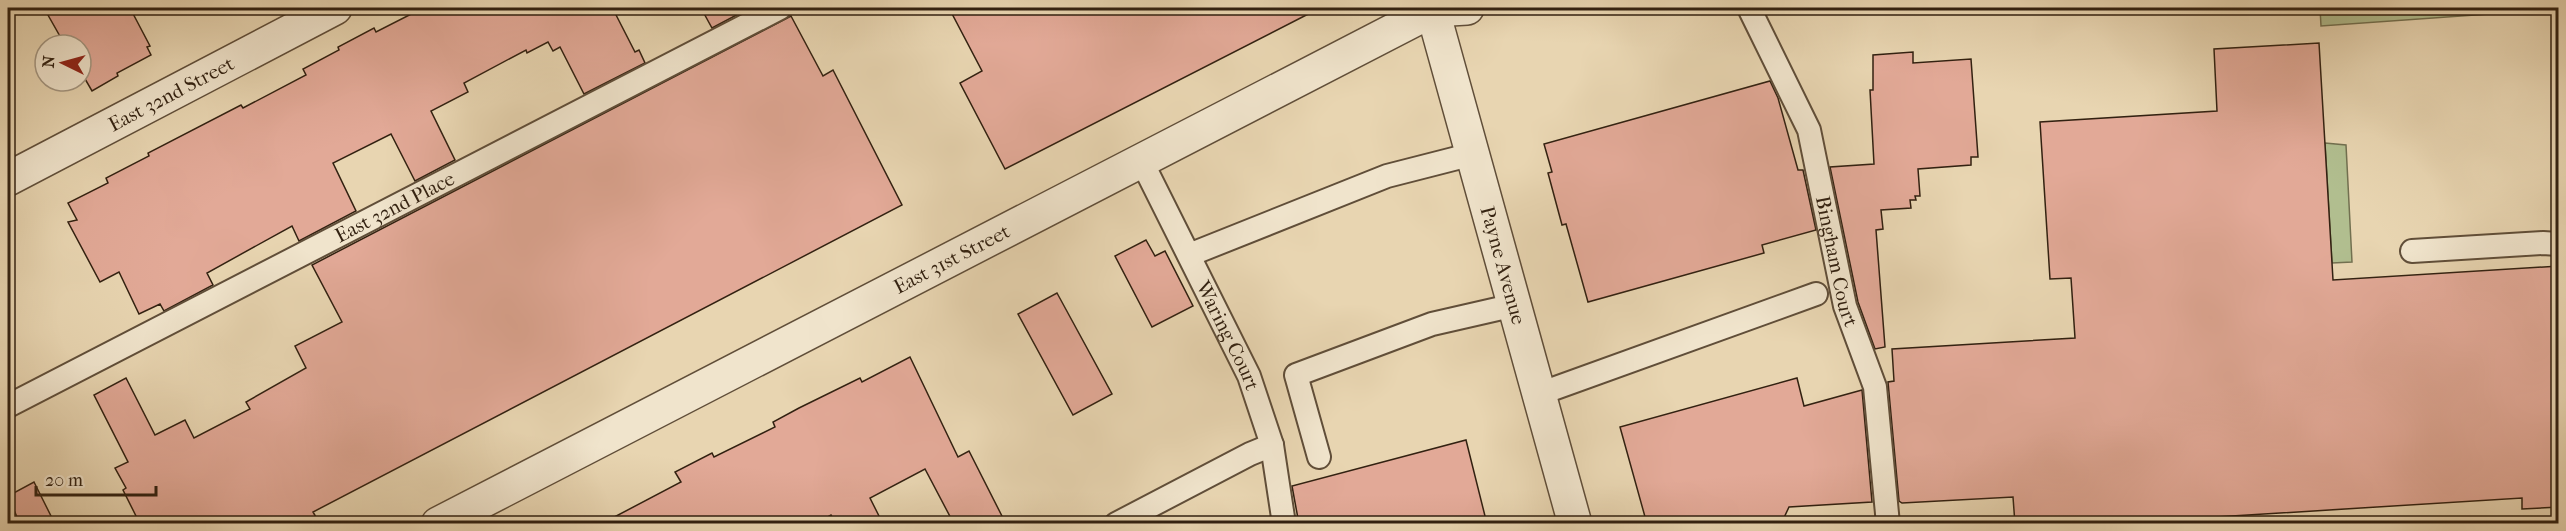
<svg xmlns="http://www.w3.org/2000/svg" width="2566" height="531" font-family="'IM FELL French Canon',serif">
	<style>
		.green { fill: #b1be8f; stroke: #727050; stroke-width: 1.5 }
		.building { fill: #e2a997; stroke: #322111; stroke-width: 1.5 }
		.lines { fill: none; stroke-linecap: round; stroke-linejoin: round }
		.service-casing { stroke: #604e39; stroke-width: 26 }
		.minor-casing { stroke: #604e39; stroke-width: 36 }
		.tertiary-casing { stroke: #604e39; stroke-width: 36 }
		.service { stroke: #f0e4cc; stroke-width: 22 }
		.minor { stroke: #f0e4cc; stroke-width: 33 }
		.tertiary { stroke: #f0e4cc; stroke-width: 33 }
		.labels { text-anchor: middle; stroke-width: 4.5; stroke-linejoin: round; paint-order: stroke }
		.street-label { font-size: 20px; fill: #322111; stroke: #f0e4cc }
	</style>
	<rect width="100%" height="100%" fill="#e8d5b1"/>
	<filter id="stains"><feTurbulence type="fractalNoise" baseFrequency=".00333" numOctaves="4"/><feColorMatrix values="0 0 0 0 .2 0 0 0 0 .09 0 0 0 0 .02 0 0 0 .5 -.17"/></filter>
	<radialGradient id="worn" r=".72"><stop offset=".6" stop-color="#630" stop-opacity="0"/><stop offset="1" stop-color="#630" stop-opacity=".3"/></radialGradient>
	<g class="green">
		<path d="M2320,8H2558V9L2321,26Z"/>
		<path d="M2325,143L2346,145L2352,262L2332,263Z"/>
	</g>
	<g class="building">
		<path d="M44,8H130L150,46L147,47L151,55L117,73L118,76L92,91L81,72V45H65Z"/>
		<path d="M423,8H616L613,9L635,52L639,50L645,63L584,94L560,47L553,51L548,42L527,53L526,50L464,83L468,92L431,111L455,160L415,181L391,134L333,163L356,211L299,241L292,226L207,273L213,285L164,311L160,304L139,314L119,272L100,282L68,222L77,220L68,203L108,183L106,178L149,156L148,153L241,105L243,108L306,75L303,69L339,50L338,47L374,28L376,32Z"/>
		<path d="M701,8H747L748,9L712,28Z"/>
		<path d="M949,8H1320L1005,169L960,83L982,71Z"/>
		<path d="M791,16L823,76L833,70L902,205L313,512L320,524H140L123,490L126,488L115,468L128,462L94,395L126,378L155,435L185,420L194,438L250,409L246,402L306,368L295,346L342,322L312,265Z"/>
		<path d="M2319,43L2333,280L2559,266V507L2522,509V498L2103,524H2015L2013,497L1902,503L1899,501L1888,382L1894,381L1892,349L2075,338L2071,278L2050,279L2040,122L2217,111L2214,49Z"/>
		<path d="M1913,52V63L1971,59L1978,157H1971V165L1918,169L1920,196H1915L1916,200H1910L1911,208L1881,210L1883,229L1876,230L1885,347L1875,349L1858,302L1830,167L1874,164L1870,90H1873V55Z"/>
		<path d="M1770,81L1778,98L1798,170H1803L1816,230L1762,245L1764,253L1588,302L1566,224L1562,225L1548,173L1552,172L1544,144Z"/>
		<path d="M1146,240L1155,256L1165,251L1193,306L1152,327L1115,256Z"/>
		<path d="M1057,293L1112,394L1073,415L1018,314Z"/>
		<path d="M910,357L958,457L969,451L1006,524H954L925,469L870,498L883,524H836L831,515L815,524H601L681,482L675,472L712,453L714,457L775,427L773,422L799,408L860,378L862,382Z"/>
		<path d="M1797,378L1804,406L1862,390L1872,502L1789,507L1781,524H1647L1620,427Z"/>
		<path d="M1466,440L1487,524H1299L1292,486Z"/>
		<path d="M34,482L55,524H20L8,496Z"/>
	</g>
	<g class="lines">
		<g class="service-casing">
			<g id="service">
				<path id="s1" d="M1749,8L1809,130L1845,306L1875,387L1888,524"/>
				<path id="s2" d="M1141,160L1249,376L1272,445L1284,524"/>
				<path d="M2412,251L2543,243L2558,244"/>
				<path d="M1189,255L1387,176L1473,154"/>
				<path d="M1539,394L1816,294"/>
				<path id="s3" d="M8,406L780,8"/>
				<path d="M1319,457L1296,375L1432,324L1515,305"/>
				<path d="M1116,524L1250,454L1272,445"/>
			</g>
		</g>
		<g class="minor-casing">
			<g id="minor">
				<path id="s4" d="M8,179L335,8"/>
				<path id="s5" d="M438,524L1433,10L1467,8"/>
			</g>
		</g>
		<g class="tertiary-casing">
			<g id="tertiary">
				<path id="s6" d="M1432,8L1575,524"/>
			</g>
		</g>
		<use href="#service" class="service"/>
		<use href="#minor" class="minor"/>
		<use href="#tertiary" class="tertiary"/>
	</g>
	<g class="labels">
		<g class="street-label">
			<text dy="7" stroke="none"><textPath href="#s4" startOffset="184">East 32nd Street</textPath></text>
			<text dy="7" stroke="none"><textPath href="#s3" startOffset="435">East 32nd Place</textPath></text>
			<text dy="7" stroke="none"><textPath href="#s5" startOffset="578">East 31st Street</textPath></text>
			<text dy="7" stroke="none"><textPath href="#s1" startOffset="270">Bingham Court</textPath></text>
			<text dy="7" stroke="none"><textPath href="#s6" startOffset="267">Payne Avenue</textPath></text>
			<text dy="7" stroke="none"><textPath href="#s2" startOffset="196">Waring Court</textPath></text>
		</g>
	</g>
	<rect width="2566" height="531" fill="none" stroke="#e8d5b1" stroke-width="30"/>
	<rect x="9" y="9" width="2548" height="513" fill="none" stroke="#322111" stroke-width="3"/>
	<rect x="15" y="15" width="2536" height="501" fill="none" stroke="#322111" stroke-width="1.5"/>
	<g transform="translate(63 63) rotate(275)"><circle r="28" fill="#f0e4cc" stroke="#a49681" stroke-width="1.5"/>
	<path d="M0-4.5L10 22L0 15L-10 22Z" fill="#8f2418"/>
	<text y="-9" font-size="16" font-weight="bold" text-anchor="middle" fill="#322111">N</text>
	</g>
	<path d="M36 486v9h120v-9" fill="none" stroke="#322111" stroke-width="3"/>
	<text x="45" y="486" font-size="18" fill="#322111" stroke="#f0e4cc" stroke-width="4.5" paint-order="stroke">20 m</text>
	<rect width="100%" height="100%" filter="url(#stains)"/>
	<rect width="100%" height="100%" fill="url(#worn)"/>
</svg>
